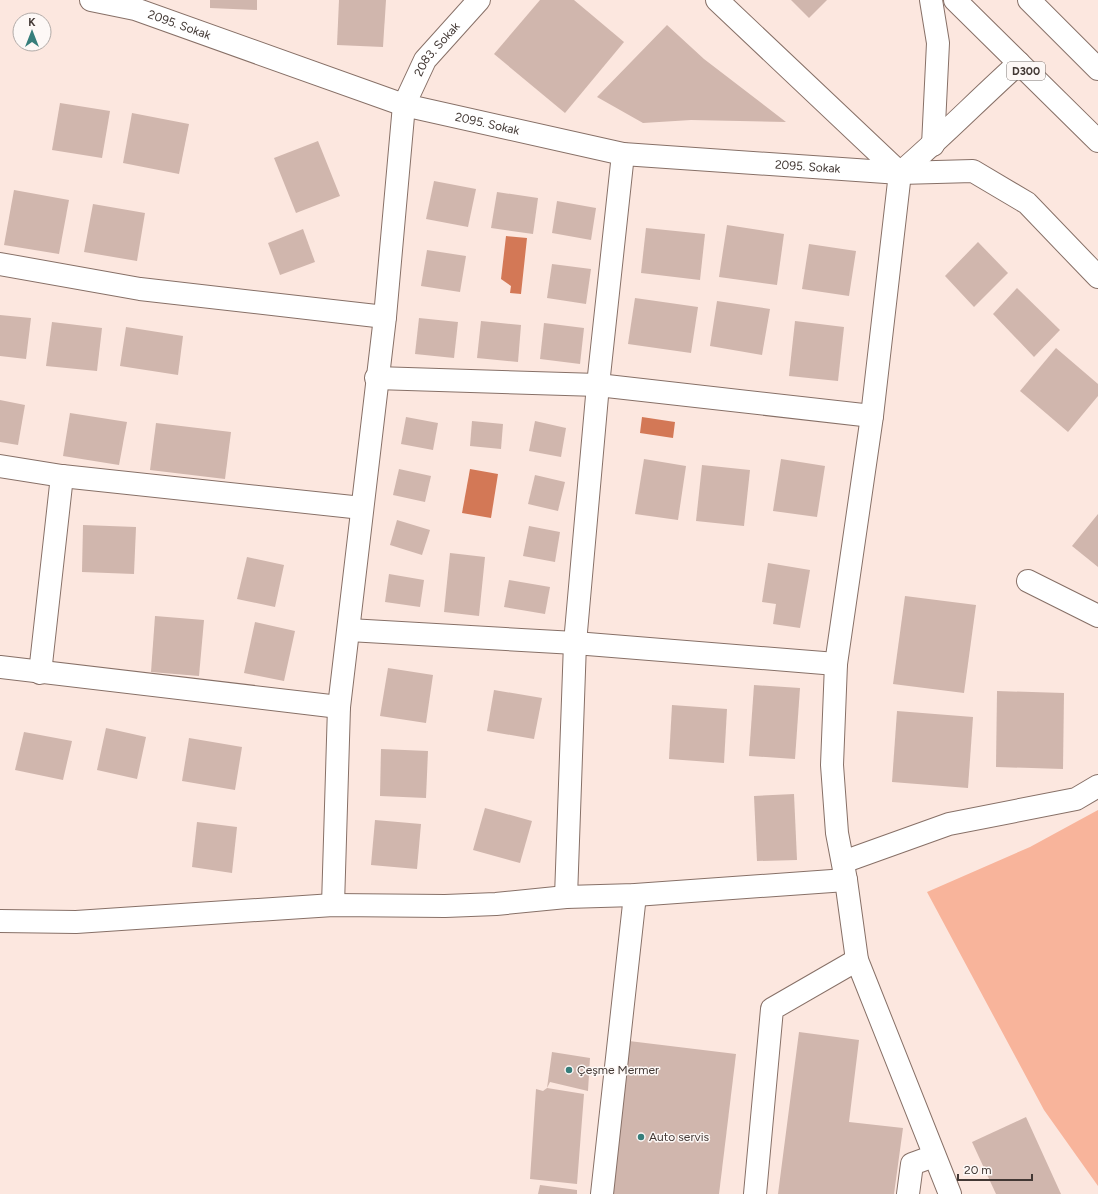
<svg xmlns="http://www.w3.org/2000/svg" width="1098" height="1194" font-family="Figtree,sans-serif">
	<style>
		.green { fill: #f8b49b }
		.water { fill: #d37856 }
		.building { fill: #d0b6ad }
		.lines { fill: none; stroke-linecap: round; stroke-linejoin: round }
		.minor-casing { stroke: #877067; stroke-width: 24 }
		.highway-casing { stroke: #877067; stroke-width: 24 }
		.minor { stroke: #fff; stroke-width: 22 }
		.highway { stroke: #fff; stroke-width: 22 }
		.poi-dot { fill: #367e7b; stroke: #fdf8f6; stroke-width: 1.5 }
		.labels { text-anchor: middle; stroke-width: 3; stroke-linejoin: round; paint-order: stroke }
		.shield { fill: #fdf8f6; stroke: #7a726e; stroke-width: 1 }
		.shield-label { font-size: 11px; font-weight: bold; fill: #423834 }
		.street-label { font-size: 12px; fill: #423834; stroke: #fdf8f6 }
		.poi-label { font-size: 12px; fill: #423834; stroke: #fdf8f6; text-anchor: start }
	</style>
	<rect width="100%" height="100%" fill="#fce7df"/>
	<path class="green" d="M1098,810V1186L1044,1110L927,892L1030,847Z"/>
	<g class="water">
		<path d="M506,236L527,238L521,294L510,293L511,286L501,279Z"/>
		<path d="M642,417L675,422L673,438L640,433Z"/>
		<path d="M470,469L498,474L491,518L462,513Z"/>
	</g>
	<g class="building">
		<path d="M210,0H257V10L210,8Z"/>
		<path d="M339,0H386L383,47L337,45Z"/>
		<path d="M540,0H574L624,42L565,113L494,54Z"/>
		<path d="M791,0H827L809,18Z"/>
		<path d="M667,25L704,59L786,122L691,120L643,123L597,97Z"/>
		<path d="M60,103L110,111L102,158L52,150Z"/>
		<path d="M132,113L189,124L179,174L123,163Z"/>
		<path d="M318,141L340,196L296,213L274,158Z"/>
		<path d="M434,181L476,189L468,227L426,219Z"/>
		<path d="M14,190L69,200L59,254L4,245Z"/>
		<path d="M497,192L538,198L533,234L491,228Z"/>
		<path d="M557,201L596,208L591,240L552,233Z"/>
		<path d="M93,204L145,213L137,261L84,252Z"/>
		<path d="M727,225L784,234L777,285L719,277Z"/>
		<path d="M646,228L705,234L700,280L641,273Z"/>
		<path d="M303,229L315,262L280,275L268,243Z"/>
		<path d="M978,242L1008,273L974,307L945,276Z"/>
		<path d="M809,244L856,251L849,296L802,289Z"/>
		<path d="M427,250L466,256L460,292L421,286Z"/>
		<path d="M552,264L591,269L586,304L547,298Z"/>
		<path d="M1017,288L1060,330L1034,357L993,314Z"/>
		<path d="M635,298L698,307L691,353L628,344Z"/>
		<path d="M717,301L770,309L762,355L710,346Z"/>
		<path d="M0,315L31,318L26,359L0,356Z"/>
		<path d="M419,318L458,322L454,358L415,354Z"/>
		<path d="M481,321L521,325L518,362L477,358Z"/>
		<path d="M795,321L844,327L838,381L789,376Z"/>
		<path d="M52,322L102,328L97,371L46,366Z"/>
		<path d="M544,323L584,328L580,364L540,359Z"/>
		<path d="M126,327L183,336L178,375L120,366Z"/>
		<path d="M1056,348L1098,384V396L1068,432L1020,391Z"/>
		<path d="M0,400L25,405L18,445L0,442Z"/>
		<path d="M70,413L127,422L119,465L63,456Z"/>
		<path d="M406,417L438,423L433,450L401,444Z"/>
		<path d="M472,421L503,424L501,449L470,446Z"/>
		<path d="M535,421L566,428L561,457L529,451Z"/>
		<path d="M156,423L231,432L225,479L150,470Z"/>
		<path d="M644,459L686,466L678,520L635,514Z"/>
		<path d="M781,459L825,466L817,517L773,511Z"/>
		<path d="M702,465L750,470L744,526L696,521Z"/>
		<path d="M399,469L431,476L425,502L393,495Z"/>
		<path d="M535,475L565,482L558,511L528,504Z"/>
		<path d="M1098,514V567L1072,546Z"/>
		<path d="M397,520L430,530L422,555L390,545Z"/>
		<path d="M83,525L136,527L134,574L82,572Z"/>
		<path d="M529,526L560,532L555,562L523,556Z"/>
		<path d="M450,553L485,557L479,616L444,612Z"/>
		<path d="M247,557L284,565L275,607L237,599Z"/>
		<path d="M768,563L810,570L800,628L773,624L776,604L762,602Z"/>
		<path d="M389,574L424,580L420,607L385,602Z"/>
		<path d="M509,580L550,587L545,614L504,607Z"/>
		<path d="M905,596L976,605L964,693L893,684Z"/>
		<path d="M155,616L204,620L199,676L151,672Z"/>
		<path d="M255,622L295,631L284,681L244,673Z"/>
		<path d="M388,668L433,675L426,723L380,716Z"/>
		<path d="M754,685L800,688L795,759L749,756Z"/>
		<path d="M494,690L542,698L534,739L487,731Z"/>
		<path d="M997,691L1064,693L1063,769L996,767Z"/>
		<path d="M672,705L727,709L724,763L669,759Z"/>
		<path d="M897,711L973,717L968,788L892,782Z"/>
		<path d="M106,728L146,737L137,779L97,770Z"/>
		<path d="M24,732L72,741L63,780L15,770Z"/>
		<path d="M189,738L242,747L235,790L182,781Z"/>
		<path d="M381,749L428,751L426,798L380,796Z"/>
		<path d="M794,794L797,860L757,861L754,796Z"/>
		<path d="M485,808L532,821L520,863L473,850Z"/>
		<path d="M375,820L421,824L417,869L371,865Z"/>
		<path d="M197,822L237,827L232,873L192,867Z"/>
		<path d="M799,1032L859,1040L849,1122L903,1128L894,1194H778Z"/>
		<path d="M629,1041L736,1054L719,1194H610Z"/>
		<path d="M552,1052L590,1058L588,1091L550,1082L547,1088Z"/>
		<path d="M547,1088L584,1094L577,1184L530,1179L536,1089L543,1091Z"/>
		<path d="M1026,1117L1061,1194H996L972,1142Z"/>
		<path d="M540,1185L577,1190V1194H538Z"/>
	</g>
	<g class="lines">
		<g class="minor-casing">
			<g id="minor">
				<path id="s1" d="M91,0L135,9L404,105L623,154L900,173L973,171L1027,203L1098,277"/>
				<path d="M717,0L900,173"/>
				<path d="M931,0L938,43L933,145"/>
				<path d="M0,264L140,289L385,317"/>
				<path d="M376,378L598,385L872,416"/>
				<path d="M0,466L62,476L362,508"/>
				<path d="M1028,581L1098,616"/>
				<path d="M349,630L575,643L836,664"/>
				<path d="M0,667L339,707"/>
				<path d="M40,673L62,476"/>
				<path d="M843,862L949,824L1076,799L1098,786"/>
				<path d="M566,897L575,643L598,385L623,154"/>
				<path id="s2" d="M333,905L339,707L385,317L404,105L425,60L479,0"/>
				<path d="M0,921L76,922L333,905L445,906L496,904L566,897L635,895L846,880"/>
				<path d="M602,1194L635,895"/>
				<path d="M755,1194L772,1009L857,960"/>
				<path d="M908,1194L912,1164L934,1156"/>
				<path d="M950,1194L857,960L846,880L837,833L832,765L836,664L872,416L900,173C941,138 979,99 1019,63"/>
			</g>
		</g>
		<g class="highway-casing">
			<g id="highway">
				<path d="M955,0L1098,141"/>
				<path d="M1029,0L1098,69"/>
			</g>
		</g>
		<use href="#minor" class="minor"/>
		<use href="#highway" class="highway"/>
	</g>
	<g class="poi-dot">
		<circle cx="569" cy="1070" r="4"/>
		<circle cx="641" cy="1137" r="4"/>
	</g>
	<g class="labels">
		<rect class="shield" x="1007" y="62" width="38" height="18" rx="3"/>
		<g class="shield-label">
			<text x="1026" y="75">D300</text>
		</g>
		<g class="street-label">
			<text dy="4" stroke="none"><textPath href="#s1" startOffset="92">2095. Sokak</textPath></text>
			<text dy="4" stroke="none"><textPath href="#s2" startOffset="869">2083. Sokak</textPath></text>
			<text dy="4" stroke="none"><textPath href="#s1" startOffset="416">2095. Sokak</textPath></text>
			<text dy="4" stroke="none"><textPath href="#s1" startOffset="740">2095. Sokak</textPath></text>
		</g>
		<g class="poi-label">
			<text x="577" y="1074">Çeşme Mermer</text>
			<text x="649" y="1141">Auto servis</text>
		</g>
	</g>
	<g transform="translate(32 32)"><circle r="19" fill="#fdf8f6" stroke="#b2aba8"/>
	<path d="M0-3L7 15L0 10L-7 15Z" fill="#367e7b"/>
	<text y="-6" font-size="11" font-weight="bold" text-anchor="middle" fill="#423834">K</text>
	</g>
	<path d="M958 1174v6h74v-6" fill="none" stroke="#423834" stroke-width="2"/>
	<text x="964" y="1174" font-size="12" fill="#423834" stroke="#fdf8f6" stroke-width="3" paint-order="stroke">20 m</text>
</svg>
